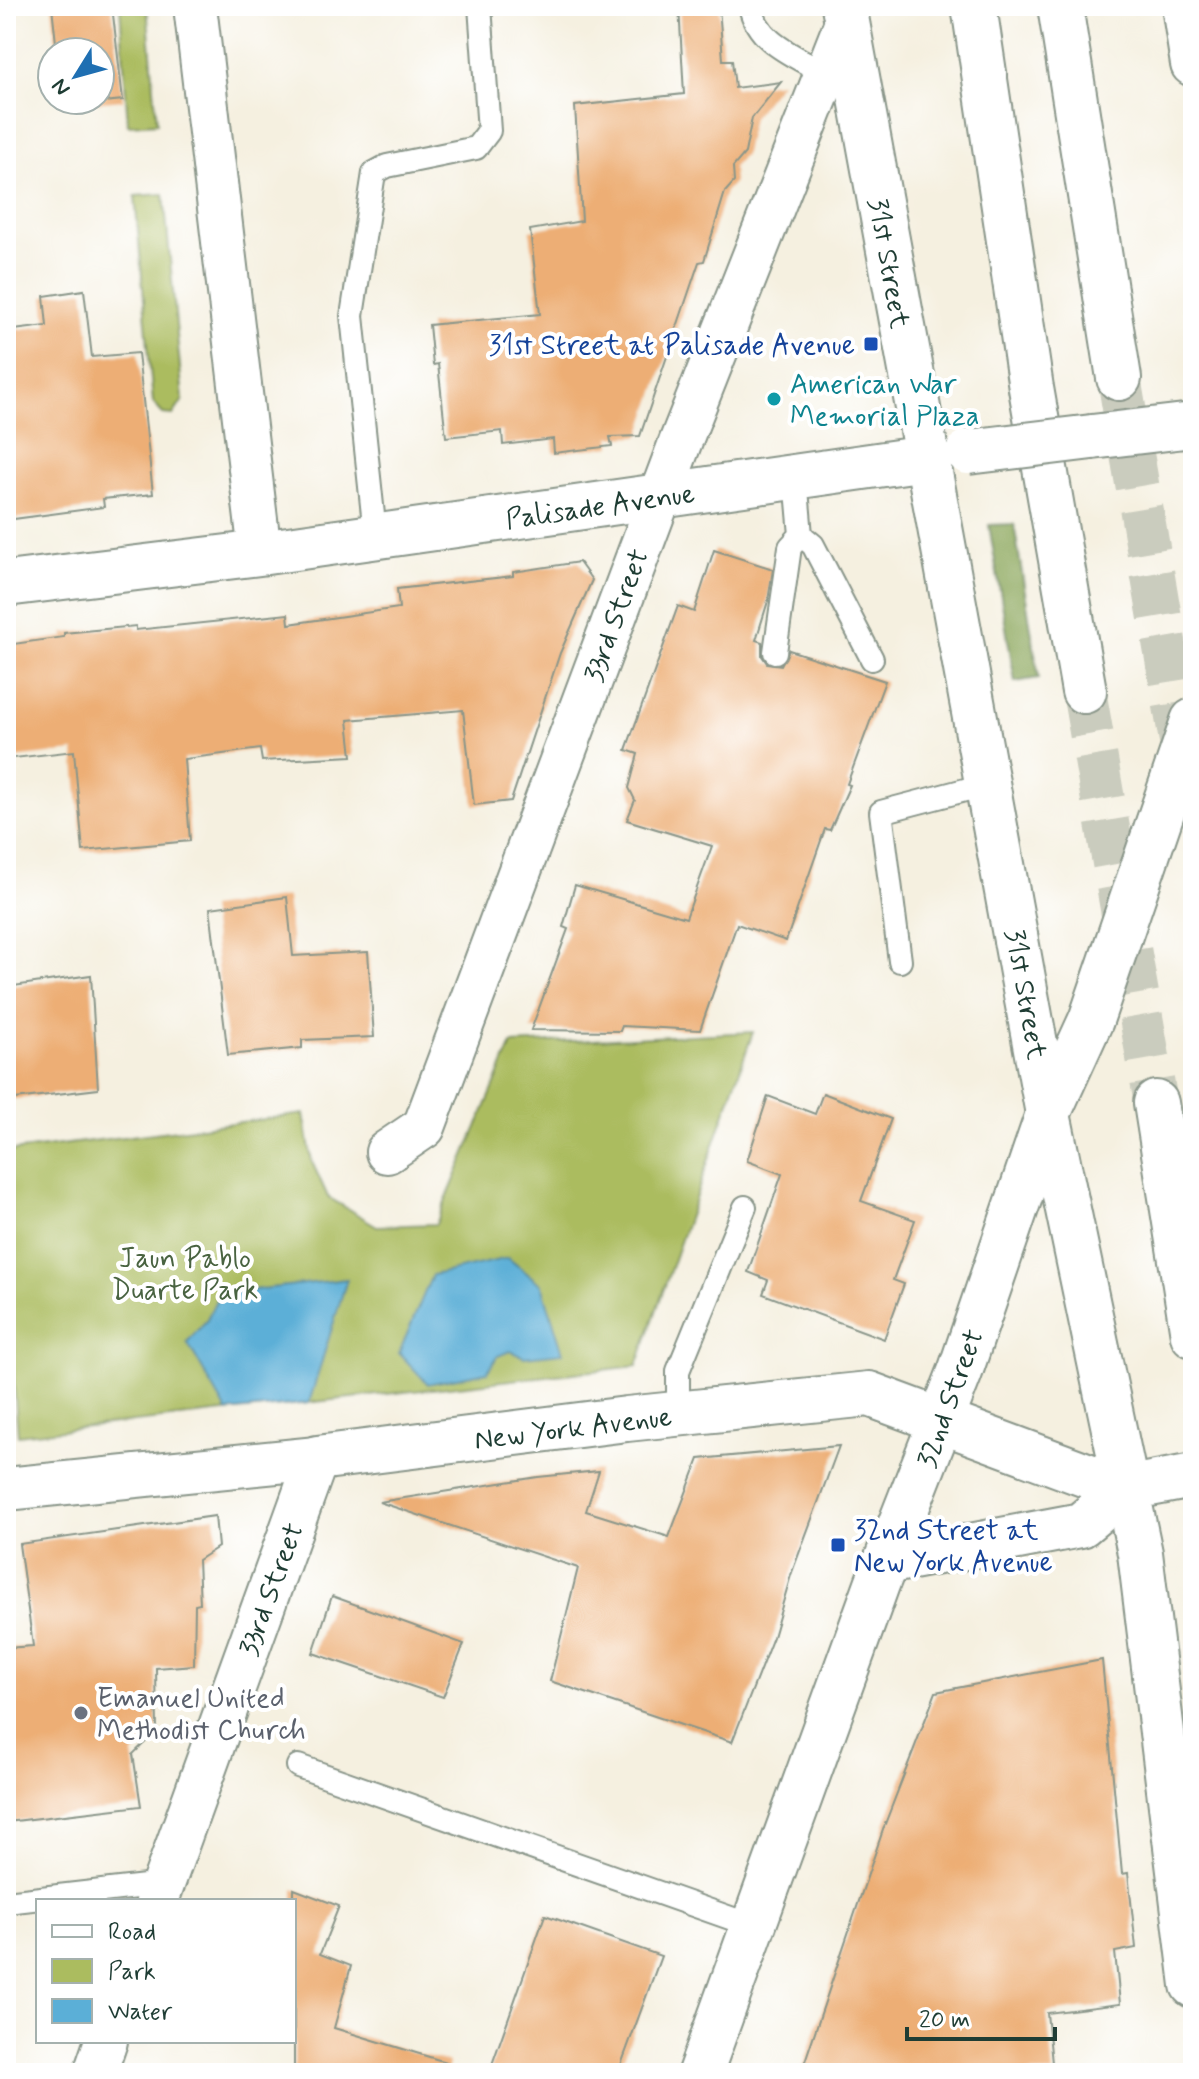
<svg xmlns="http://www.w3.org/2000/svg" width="1199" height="2079" font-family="Mynerve,sans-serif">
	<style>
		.green { fill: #abbc5f; stroke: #657c4a; stroke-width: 2 }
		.forest { fill: #88a456; stroke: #547045; stroke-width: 2 }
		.water { fill: #5bafd7; stroke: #3d7686; stroke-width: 2 }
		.building { fill: #edae75 }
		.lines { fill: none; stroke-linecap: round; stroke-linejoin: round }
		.motorway-tunnel { stroke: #caccbe; stroke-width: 44; stroke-dasharray: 44 22; stroke-linecap: butt }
		.service-casing { stroke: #8a968a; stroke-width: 26 }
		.minor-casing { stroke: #8a968a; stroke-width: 46 }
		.tertiary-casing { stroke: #8a968a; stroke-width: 48 }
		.secondary-casing { stroke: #8a968a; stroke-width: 48 }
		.motorway-casing { stroke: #8a968a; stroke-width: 48 }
		.service { stroke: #fff; stroke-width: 22 }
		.minor { stroke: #fff; stroke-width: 42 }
		.tertiary { stroke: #fff; stroke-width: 44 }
		.secondary { stroke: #fff; stroke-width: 44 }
		.motorway { stroke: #fff; stroke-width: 44 }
		.secondary-bridge-casing { stroke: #8a968a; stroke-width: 48; stroke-linecap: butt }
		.secondary-bridge { stroke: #fff; stroke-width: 44 }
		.transit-dot { fill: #1a4fb4; stroke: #fff; stroke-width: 3 }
		.culture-dot { fill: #0f9aa8; stroke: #fff; stroke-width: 3 }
		.worship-dot { fill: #6b7280; stroke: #fff; stroke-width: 3 }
		.labels { text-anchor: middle; stroke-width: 8; stroke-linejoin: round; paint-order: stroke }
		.street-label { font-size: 28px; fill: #1f3d34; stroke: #fff }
		.transit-label { font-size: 28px; fill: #164399; stroke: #fff; text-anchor: end }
		.culture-label { font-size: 28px; fill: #0d838f; stroke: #fff; text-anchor: start }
		.park-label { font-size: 28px; fill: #496341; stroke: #fff }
		.worship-label { font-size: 28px; fill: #5b616d; stroke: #fff; text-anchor: start }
	</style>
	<rect width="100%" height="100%" fill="#fff"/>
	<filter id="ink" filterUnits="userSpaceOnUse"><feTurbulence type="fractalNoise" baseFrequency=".0125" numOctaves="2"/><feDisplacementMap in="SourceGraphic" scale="16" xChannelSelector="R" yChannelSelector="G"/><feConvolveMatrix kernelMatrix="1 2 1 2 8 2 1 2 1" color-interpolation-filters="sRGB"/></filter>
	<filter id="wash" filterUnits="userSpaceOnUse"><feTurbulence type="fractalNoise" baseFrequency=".006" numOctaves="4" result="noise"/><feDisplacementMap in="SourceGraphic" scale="32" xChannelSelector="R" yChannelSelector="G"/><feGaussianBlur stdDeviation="1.8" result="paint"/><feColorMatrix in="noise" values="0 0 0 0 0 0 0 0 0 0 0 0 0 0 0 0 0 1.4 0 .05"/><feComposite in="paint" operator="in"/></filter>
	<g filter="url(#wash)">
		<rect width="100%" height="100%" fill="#f5f0e0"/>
		<g class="green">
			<path d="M120,6H147L157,123L128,125Z"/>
			<path d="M164,194L183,400L173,415L163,414L153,403L135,196Z"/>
			<path d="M753,1032L637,1366L18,1435L6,1286V1152L304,1114L312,1162L328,1197L377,1226L436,1224L512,1044Z"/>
		</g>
		<path class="forest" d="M1014,524L1039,678L1015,682L989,525Z"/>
		<g class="water">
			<path d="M508,1258L542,1285L563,1353L524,1357L510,1351L498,1356L487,1372L428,1384L399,1353L432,1275Z"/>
			<path d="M347,1279L309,1403L227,1412L187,1342L206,1321L219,1294Z"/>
		</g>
		<g id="blocks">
			<g class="building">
				<path d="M52,6H112L123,100L64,106L63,100H100V52H57Z"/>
				<path d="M679,6H719L723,60H732L735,88L781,82L752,118L745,153L733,167L734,182L725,192L704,261L699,262L640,436L610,437L612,446L554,453L553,439L503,445L502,431L446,437L438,364L433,365L429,325L540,314L530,230L582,221L575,106L684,94Z"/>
				<path d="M84,290L92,357L138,353L153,494L103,499L104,507L6,520V331L47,326L44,296Z"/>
				<path d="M714,550L773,569L768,601L756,640L762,642V656L767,663L781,665L789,650L885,681L847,784L850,785L830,830L825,829L786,941L737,924L700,1030L622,1026L620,1031L531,1030L568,929L563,927L575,885L686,918L712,846L627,820L635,800L629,788L638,754L626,750L678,606L694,612Z"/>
				<path d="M579,562L592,580L560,653L511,801L474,805L463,710L348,720L352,756L262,761L260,749L184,759L190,841L83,851L74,751L6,759V645L64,637V633L136,626V630L288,614L289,624L399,608L397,589L513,576V572Z"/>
				<path d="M287,897L293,956L368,952L374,1037L302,1040V1048L228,1055L210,908Z"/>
				<path d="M91,975L98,1089L6,1100V987Z"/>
				<path d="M823,1093L891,1119L861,1201L915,1220L893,1280L904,1284L884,1339L763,1294L768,1280L748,1272L782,1174L747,1161L768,1096L815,1114Z"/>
				<path d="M839,1446L791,1575L773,1637L732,1742L550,1681L578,1568L379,1502L538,1477L599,1471L586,1511L669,1537L699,1459Z"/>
				<path d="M215,1516L218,1547L198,1560L200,1604L195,1605L194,1665L156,1668L157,1731L133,1754L141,1806L6,1822V1648L33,1646L19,1544Z"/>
				<path d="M332,1596L464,1644L443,1697L313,1653Z"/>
				<path d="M1102,1660L1122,1874L1128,1873L1136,1948L1115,1952L1120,2004L1047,2013L1053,2073H801L885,1824L936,1692Z"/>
				<path d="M294,1889L339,1906L320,1954L351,1966L334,2028L449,2063L447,2073H294Z"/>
				<path d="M545,1915L661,1956L618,2073H489Z"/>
			</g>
		</g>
	</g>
	<g filter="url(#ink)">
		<use href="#blocks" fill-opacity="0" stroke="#8a968a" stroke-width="2"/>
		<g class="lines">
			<g class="motorway-tunnel">
				<path d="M1119,378L1193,811"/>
				<path d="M1084,691L1156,1103"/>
			</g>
			<g class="service-casing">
				<g id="service">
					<path d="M750,6C758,44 795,55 824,73"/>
					<path d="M375,534L352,316L374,173L387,166L476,148L489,131L480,6"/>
					<path d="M801,535L813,545L872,659"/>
					<path d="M775,652L790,547L801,535L796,478"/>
					<path d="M900,961L881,812L988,784"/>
					<path d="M678,1414V1371L745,1207"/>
					<path d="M298,1766L753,1926"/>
					<path d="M6,1902L163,1884"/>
				</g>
			</g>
			<g class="minor-casing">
				<g id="minor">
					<path d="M195,6L260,553"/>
					<path d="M387,1152L424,1127L680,443L847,20"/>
					<path d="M6,1489L317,1458L157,1901"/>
					<path d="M95,2073L106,2041"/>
				</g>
			</g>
			<g class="tertiary-casing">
				<g id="tertiary">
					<path d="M6,584L260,553L926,458"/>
					<path d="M317,1458L627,1419L869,1394L1124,1489"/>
					<path d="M886,1562L1081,1525L1124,1489L1193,1476"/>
				</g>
			</g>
			<g class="secondary-casing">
				<g id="secondary">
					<path d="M844,6L1048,1114L1140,1553L1193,1985"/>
					<path d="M1184,6L1193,64"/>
					<path d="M1092,437L1193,425"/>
					<path d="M700,2073L877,1584L960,1372L1048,1114L1091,1020L1193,721"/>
				</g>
			</g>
			<g class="motorway-casing">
				<g id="motorway">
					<path d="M974,6L1031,388L1084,691"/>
					<path d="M1060,6L1119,378"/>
					<path d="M1156,1103L1193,1335"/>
				</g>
			</g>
			<use href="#service" class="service"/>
			<use href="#minor" class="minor"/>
			<use href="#tertiary" class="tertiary"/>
			<use href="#secondary" class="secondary"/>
			<use href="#motorway" class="motorway"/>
			<g class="secondary-bridge-casing">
				<path id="secondary-bridge" d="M968,452L1092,437"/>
			</g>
			<use href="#secondary-bridge" class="secondary-bridge"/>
		</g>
	</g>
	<g class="transit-dot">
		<rect x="863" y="336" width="16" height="16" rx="4"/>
		<rect x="830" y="1537" width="16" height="16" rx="4"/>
	</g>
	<circle class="culture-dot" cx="774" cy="399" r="8"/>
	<circle class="worship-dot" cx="81" cy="1713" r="8"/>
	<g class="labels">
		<g class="street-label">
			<text transform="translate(890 263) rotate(80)" y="10">31st Street</text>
			<text transform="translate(600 505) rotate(-8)" y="10">Palisade Avenue</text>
			<text transform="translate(615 615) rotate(-70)" y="10">33rd Street</text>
			<text transform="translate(1027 994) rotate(80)" y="10">31st Street</text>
			<text transform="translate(949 1398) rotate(-70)" y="10">32nd Street</text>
			<text transform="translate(573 1427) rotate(-7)" y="10">New York Avenue</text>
			<text transform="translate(270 1589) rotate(-70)" y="10">33rd Street</text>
		</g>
		<g class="transit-label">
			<text x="855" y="354">31st Street at Palisade Avenue</text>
			<text x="854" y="1539" text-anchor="start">32nd Street at<tspan x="854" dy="32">New York Avenue</tspan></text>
		</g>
		<g class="culture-label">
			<text x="790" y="393">American War<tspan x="790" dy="32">Memorial Plaza</tspan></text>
		</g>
		<g class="park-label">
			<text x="185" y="1267">Jaun Pablo<tspan x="185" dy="32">Duarte Park</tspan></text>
		</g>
		<g class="worship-label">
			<text x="97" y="1707">Emanuel United<tspan x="97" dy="32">Methodist Church</tspan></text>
		</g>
	</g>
	<rect width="1199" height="2079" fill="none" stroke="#fff" stroke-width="32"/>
	<rect x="36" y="1899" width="260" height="144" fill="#ffffff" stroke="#a5b1ae" stroke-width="2"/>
	<rect x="52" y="1925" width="40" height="12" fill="#ffffff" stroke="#a5b1ae" stroke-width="2"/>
	<text x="108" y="1939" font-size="24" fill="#1f3d34">Road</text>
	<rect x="52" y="1959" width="40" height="24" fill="#abbc5f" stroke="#a5b1ae" stroke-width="2"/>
	<text x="108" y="1979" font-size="24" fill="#1f3d34">Park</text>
	<rect x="52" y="1999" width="40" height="24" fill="#5bafd7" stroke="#a5b1ae" stroke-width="2"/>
	<text x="108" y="2019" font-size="24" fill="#1f3d34">Water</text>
	<g transform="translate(76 76) rotate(233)"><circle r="38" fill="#ffffff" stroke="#a5b1ae" stroke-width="2"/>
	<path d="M0-6L14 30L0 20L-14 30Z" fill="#1f6fb2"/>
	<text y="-12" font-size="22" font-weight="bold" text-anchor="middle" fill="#1f3d34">N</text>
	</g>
	<path d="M907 2027v12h148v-12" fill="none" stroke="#1f3d34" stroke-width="4"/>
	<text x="919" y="2027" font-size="24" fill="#1f3d34" stroke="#ffffff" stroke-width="6" paint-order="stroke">20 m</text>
</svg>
